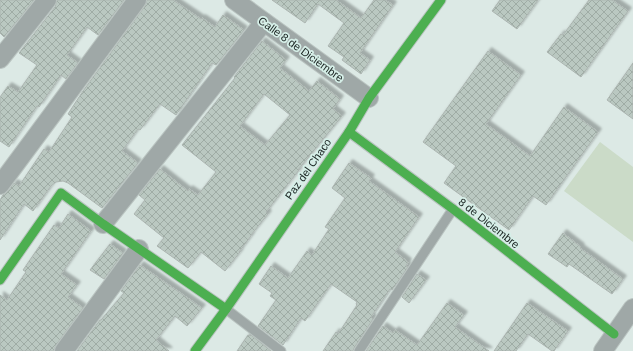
<svg xmlns="http://www.w3.org/2000/svg" width="633" height="351" font-family="Helvetica,sans-serif">
	<style>
		.grass { fill: #cbdbc8 }
		.building { fill: url(#building-cross-hatch); stroke: #acb5b1; fill-rule: evenodd; filter: url(#shadow) }
		.lines { fill: none; stroke-linecap: round; stroke-linejoin: round }
		.lane-casing { stroke: #bac4c1; stroke-width: 11 }
		.street-casing { stroke: #bac4c1; stroke-width: 20 }
		.fast-casing { stroke: #bac4c1; stroke-width: 11 }
		.lane { stroke: #9fa8a7; stroke-width: 9 }
		.street { stroke: #9fa8a7; stroke-width: 18 }
		.fast { stroke: #4caf50; stroke-width: 9 }
		.labels { text-anchor: middle; stroke-width: 3.5; stroke-linejoin: round; paint-order: stroke }
		.street-label { font-size: 11px; fill: #18211f; stroke: #d6efe8 }
	</style>
	<defs>
		<pattern id="building-cross-hatch" width="8" height="8" patternUnits="userSpaceOnUse"><rect width="8" height="8" fill="#bac8c1"/><path d="M0 0l8 8M0 8l8-8" fill="none" stroke="#9faca5"/></pattern>
		<filter id="shadow"><feDropShadow dx="3.5" dy="-3.5" stdDeviation="1" flood-color="#0004"/></filter>
	</defs>
	<rect width="100%" height="100%" fill="#dce9e5"/>
	<path class="grass" d="M600,142L633,167V242L564,191Z"/>
	<g class="building">
		<path d="M0,0H34L4,37L0,33Z"/>
		<path d="M57,0H124L98,35L87,27L67,55L78,63L66,79L61,75L39,107L37,106L9,147L0,141V97L8,86L18,92L37,65L19,53L55,7Z"/>
		<path d="M147,0H173L201,19L202,18L215,27L223,15L244,30L216,65L212,63L176,115L160,104L140,130L138,129L122,151L138,163L102,208L68,183L63,181L56,182L51,186L33,211L24,204L0,240V200L3,195L8,191L14,183L19,186L44,149L49,152L72,117L68,114L83,91L145,6Z"/>
		<path d="M272,0H336L361,18L374,0H385L393,5L360,53L370,60L361,74L342,60L344,57L328,46L344,23L318,4L305,23Z"/>
		<path d="M500,0H538L517,29L492,11Z"/>
		<path d="M589,0H612L628,11L581,77L547,52L561,34L563,35Z"/>
		<path d="M262,41L286,60L280,68L309,91L317,81L340,99L333,109L342,116L298,170H299L266,212L268,214L251,235V236L239,252H240L225,271L201,252L188,268L157,246L164,238L134,214L145,200L139,195L160,169L188,191L189,189L198,195L216,172L182,145L235,78L234,77ZM264,94L290,115L265,145L240,126Z"/>
		<path d="M488,51L521,75L486,124L530,156L564,107L598,132L546,205L533,196L509,230L444,183L456,166L423,142Z"/>
		<path d="M633,63V119L607,100Z"/>
		<path d="M349,163L371,178L369,181L419,217L395,252L408,262L406,266L408,267L392,290L390,289L371,317L373,319L354,348L353,351H323L336,332L338,334L357,305L356,304L357,302L331,284L305,321L301,318L283,345L258,326L276,300L270,296L272,293L259,284L271,266L288,278L307,251L312,255L329,229L325,227L345,198L332,188Z"/>
		<path d="M68,214L91,231L61,274L77,285L68,297L83,308L56,345L54,351H0V295L7,300L26,272L23,270L54,225L59,228Z"/>
		<path d="M563,233L581,247L580,248L623,279L612,294L569,264L567,267L548,254Z"/>
		<path d="M110,244L123,253L104,279L90,270Z"/>
		<path d="M140,265L202,308L187,326L175,316L156,340L169,351H77L100,320H101L124,293L121,291Z"/>
		<path d="M417,274L426,280L409,303L402,297Z"/>
		<path d="M447,303L464,315L455,327L489,351H366L383,326L393,333L395,330L417,345Z"/>
		<path d="M527,303L568,331L554,351H552L528,334L516,351H494Z"/>
		<path d="M248,335L250,336L251,335L271,351H237Z"/>
	</g>
	<g class="lines">
		<g class="lane-casing">
			<g id="lane">
				<path d="M226,309L281,351"/>
				<path d="M359,351L453,209"/>
			</g>
		</g>
		<g class="street-casing">
			<g id="street">
				<path d="M234,0L369,98"/>
				<path d="M0,59L47,0"/>
				<path d="M0,185L137,0"/>
				<path d="M103,224L264,22"/>
				<path d="M64,351L139,249"/>
				<path d="M603,351L633,308"/>
			</g>
		</g>
		<g class="fast-casing">
			<g id="fast">
				<path d="M349,132L453,209L614,334"/>
				<path d="M0,280L61,193L103,224L226,309"/>
				<path d="M195,351L226,309L349,132L369,98L441,0"/>
			</g>
		</g>
		<use href="#lane" class="lane"/>
		<use href="#street" class="street"/>
		<use href="#fast" class="fast"/>
	</g>
	<g class="labels">
		<g class="street-label">
			<text transform="translate(301 49) rotate(36)" y="4">Calle 8 de Diciembre</text>
			<text transform="translate(308 169) rotate(-55)" y="4">Paz del Chaco</text>
			<text transform="translate(489 223) rotate(38)" y="4">8 de Diciembre</text>
		</g>
	</g>
</svg>
